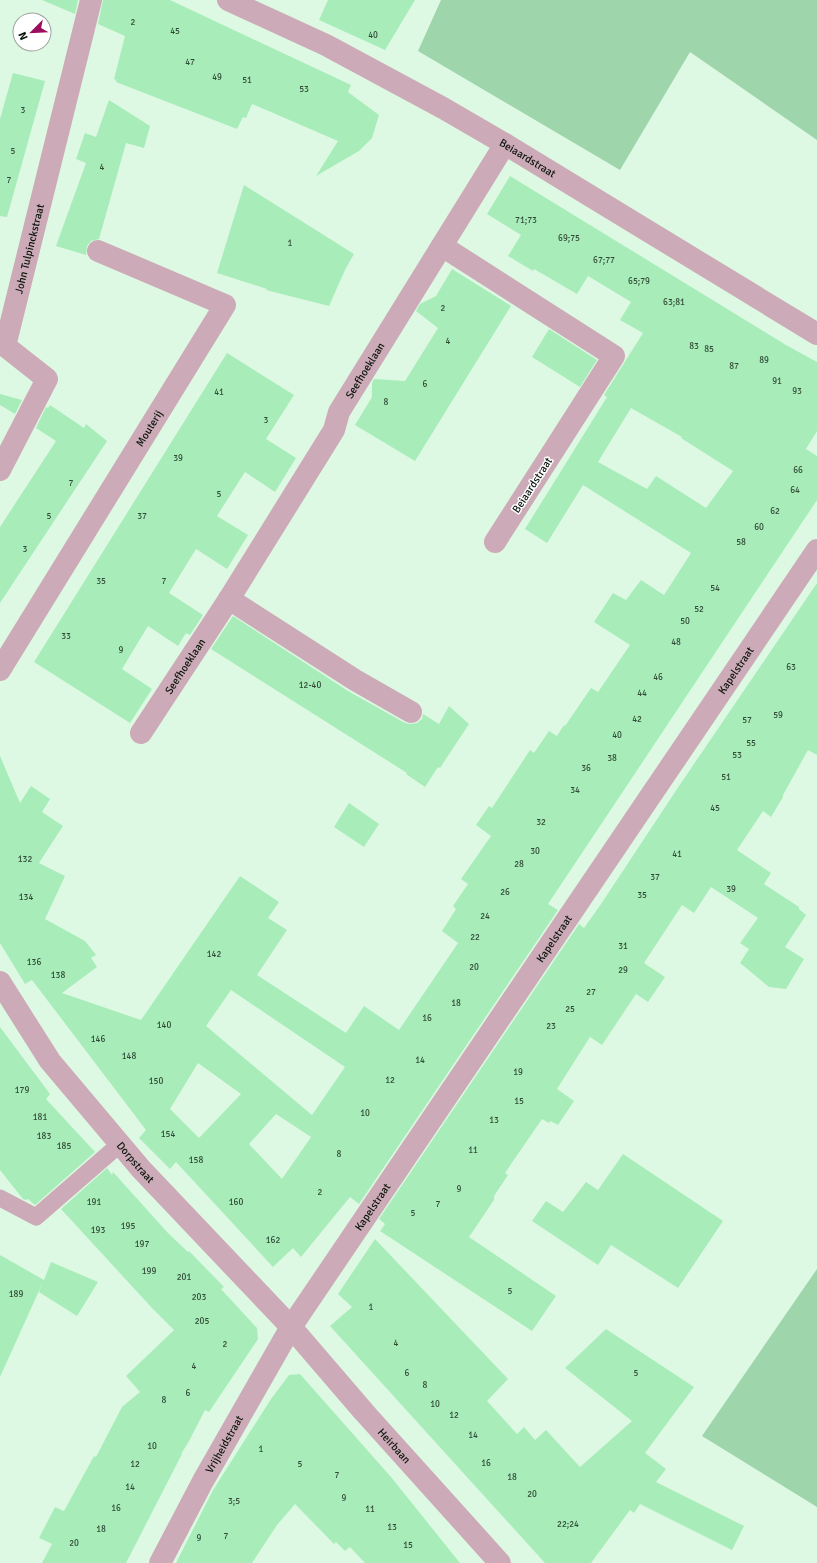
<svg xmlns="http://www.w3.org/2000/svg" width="817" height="1563" font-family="Signika,sans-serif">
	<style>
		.green { fill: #9ed5ab }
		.building { fill: #a8edb9; fill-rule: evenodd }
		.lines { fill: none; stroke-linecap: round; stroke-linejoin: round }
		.service { stroke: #cdaab7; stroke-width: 17 }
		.pedestrian { stroke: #cdaab7; stroke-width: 22 }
		.minor { stroke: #cdaab7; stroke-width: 22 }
		.tertiary { stroke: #cdaab7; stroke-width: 22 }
		.labels { text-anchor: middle; stroke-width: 3; stroke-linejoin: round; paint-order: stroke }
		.number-label { font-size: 9px; fill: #324b38 }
		.street-label { font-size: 11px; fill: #0b150d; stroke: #fff }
	</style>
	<rect width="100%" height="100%" fill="#ddf9e3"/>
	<g class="green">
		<path d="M441,0H817V140L690,52L620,170L418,51Z"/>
		<path d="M817,1269V1507L702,1436Z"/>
	</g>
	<g class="building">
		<path d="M42,0H78L75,14Z"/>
		<path d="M103,0H170L351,85L348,92L379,115L372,138L359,151L316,176L338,141L252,104L246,118L243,117L237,129L116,82V80L114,79L125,36L98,24Z"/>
		<path d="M328,0H415L385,50L319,20Z"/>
		<path d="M13,73L45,81L7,217L0,216V119Z"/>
		<path d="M109,100L150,126L144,148L126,143L99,239L91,241L87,246L86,255L56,246L86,163L76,159L85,133L96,137Z"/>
		<path d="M510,176L786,345L817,362V431L806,449L817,456V500L548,904L558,910L359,1204L350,1197L301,1257L293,1248L273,1267L176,1162L170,1169L139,1138L146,1130L32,980L25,984L0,943V756L20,803L31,786L50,799L42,812L63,826L39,863L65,876L45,919L85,941L96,955L91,958L97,967L62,993L141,1020L240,876L279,902L268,918L287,930L257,975L346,1033L364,1006L399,1030L458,943L442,931L456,909L453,906L468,884L461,879L491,836L476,825L489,806L492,808L530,750L534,753L549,731L557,736L564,725L565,726L591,688L598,692L630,645L594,622L613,593L626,600L641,580L664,595L691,553L583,485L547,543L525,529L607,397L604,395L643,333L620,320L631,302L588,276L577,294L534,269L533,271L508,256L521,235L487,214ZM631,408L682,437L681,438L733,471L706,508L656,476L647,489L598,462ZM231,990L345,1067L312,1115L206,1026ZM198,1063L241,1094L199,1138L170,1109ZM276,1114L311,1137L282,1179L249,1144Z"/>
		<path d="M244,185L354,254L345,270L329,306L266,290L267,289L217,273Z"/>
		<path d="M452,269L511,306L415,461L355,425L372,397V383L374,379L405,381L438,328L416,311L420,304L436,296Z"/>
		<path d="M549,329L597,360L580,387L532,357Z"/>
		<path d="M227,353L294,395L266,439L296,458L275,492L245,472L217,516L248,535L227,569L196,549L169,593L203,615L190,635L186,633L178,646L148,626L122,669L152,689L130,723L34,662Z"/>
		<path d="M0,394L22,400L15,414L0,405Z"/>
		<path d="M50,405L84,428L86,424L107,441L0,603V527L56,441L36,428L46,407L48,408Z"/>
		<path d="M817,583V755L808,750L783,795V797L771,817L763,811L737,850L771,873L764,884L799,907V909L806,915L785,947L804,959L786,989L769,987L740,963L749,949L740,943L758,918L711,887L694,913L682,905L644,963L665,977L648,1002L636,994L602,1045L590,1037L557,1089L574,1101L558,1125L550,1121L549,1123L542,1119L505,1173L508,1175L494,1196V1200L469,1237L556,1296L532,1331L380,1231L385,1224L379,1219L579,924L584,928L601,904L679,786Z"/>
		<path d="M233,616L348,691L405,723L411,724L417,723L422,719L423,714L439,724L449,706L469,724L440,768L438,767L425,787L406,774L407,773L211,649Z"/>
		<path d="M349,803L379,824L364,847L334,827Z"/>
		<path d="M0,1027L50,1094L46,1099L95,1152L35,1205L28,1199L26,1200L23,1199L0,1170Z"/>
		<path d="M623,1154L723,1221L678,1288L611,1245L598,1265L532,1221L546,1201L563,1212L586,1182L598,1190Z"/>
		<path d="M107,1168L112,1175L113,1172L168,1233L188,1252L189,1251L224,1287L221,1289L257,1328L258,1339L209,1412L205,1410L188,1443L181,1454H182L126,1563H42L52,1544L39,1538L55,1507L64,1511L94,1456L96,1457L122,1407L140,1392L126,1376L174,1330L152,1308L61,1209Z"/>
		<path d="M375,1239L508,1379L487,1401L517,1434L524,1427L535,1440L546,1430L580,1467L632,1421L565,1368L606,1329L694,1387L645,1453L666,1469L656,1482L744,1526L732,1550L640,1504L634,1513L630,1510L591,1563H545L330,1326L352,1307L338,1294Z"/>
		<path d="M0,1255L44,1280L51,1262L98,1282L77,1316L39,1292L43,1282L0,1377Z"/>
		<path d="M300,1374L391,1477L460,1563H365L350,1547L345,1551L336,1542L334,1544L295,1504L277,1525L252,1563H176L213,1490L271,1399L289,1375Z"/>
	</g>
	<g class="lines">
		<path class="service" d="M0,1198L36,1217L120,1144"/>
		<path class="pedestrian" d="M442,246L614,356L495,542"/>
		<g class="minor">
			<path id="s1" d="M228,0L326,45L443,108L505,144L817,334"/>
			<path id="s2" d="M0,470L47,379L5,346L91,0"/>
			<path d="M229,599L355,680L411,712"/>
			<path id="s3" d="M0,670L225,305L98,251"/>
			<path id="s4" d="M141,733L229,599L334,430L339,412L505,144"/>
			<path id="s5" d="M160,1563L203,1481L291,1327L817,550"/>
		</g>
		<path class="tertiary" id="s6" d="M0,982L50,1061L141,1169L291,1327L364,1412L500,1563"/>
	</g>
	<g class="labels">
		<g class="number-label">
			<text x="133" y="25">2</text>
			<text x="175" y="34">45</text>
			<text x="373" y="38">40</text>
			<text x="190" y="65">47</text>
			<text x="217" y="80">49</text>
			<text x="247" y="83">51</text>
			<text x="304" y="92">53</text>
			<text x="23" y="113">3</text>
			<text x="13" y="154">5</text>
			<text x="102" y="170">4</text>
			<text x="9" y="183">7</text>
			<text x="526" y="223">71;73</text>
			<text x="569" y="241">69;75</text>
			<text x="290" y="246">1</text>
			<text x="604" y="263">67;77</text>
			<text x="639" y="284">65;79</text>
			<text x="674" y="305">63;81</text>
			<text x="443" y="311">2</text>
			<text x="448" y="344">4</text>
			<text x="694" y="349">83</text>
			<text x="709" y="352">85</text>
			<text x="764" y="363">89</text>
			<text x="734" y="369">87</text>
			<text x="777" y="384">91</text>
			<text x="425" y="387">6</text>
			<text x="797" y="394">93</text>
			<text x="219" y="395">41</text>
			<text x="386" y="405">8</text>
			<text x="266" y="423">3</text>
			<text x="178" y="461">39</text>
			<text x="798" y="473">66</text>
			<text x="71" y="486">7</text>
			<text x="795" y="493">64</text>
			<text x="219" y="497">5</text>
			<text x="775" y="514">62</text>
			<text x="49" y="519">5</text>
			<text x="142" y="519">37</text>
			<text x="759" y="530">60</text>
			<text x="741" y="545">58</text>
			<text x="25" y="552">3</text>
			<text x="101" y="584">35</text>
			<text x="164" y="584">7</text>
			<text x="715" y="591">54</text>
			<text x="699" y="612">52</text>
			<text x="685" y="624">50</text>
			<text x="66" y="639">33</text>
			<text x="676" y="645">48</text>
			<text x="121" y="653">9</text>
			<text x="791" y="670">63</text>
			<text x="658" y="680">46</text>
			<text x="310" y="688">12-40</text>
			<text x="642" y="696">44</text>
			<text x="778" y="718">59</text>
			<text x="637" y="722">42</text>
			<text x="747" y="723">57</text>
			<text x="617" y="738">40</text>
			<text x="751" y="746">55</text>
			<text x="737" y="758">53</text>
			<text x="612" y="761">38</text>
			<text x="586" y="771">36</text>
			<text x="726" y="780">51</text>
			<text x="575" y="793">34</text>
			<text x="715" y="811">45</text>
			<text x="541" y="825">32</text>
			<text x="535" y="854">30</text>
			<text x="677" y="857">41</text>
			<text x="25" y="862">132</text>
			<text x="519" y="867">28</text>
			<text x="655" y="880">37</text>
			<text x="731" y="892">39</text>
			<text x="505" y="895">26</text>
			<text x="642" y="898">35</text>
			<text x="26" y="900">134</text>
			<text x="485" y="919">24</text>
			<text x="475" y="940">22</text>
			<text x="623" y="949">31</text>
			<text x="214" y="957">142</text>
			<text x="34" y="965">136</text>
			<text x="474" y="970">20</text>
			<text x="623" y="973">29</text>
			<text x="58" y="978">138</text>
			<text x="591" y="995">27</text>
			<text x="456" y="1006">18</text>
			<text x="570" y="1012">25</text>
			<text x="427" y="1021">16</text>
			<text x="164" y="1028">140</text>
			<text x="551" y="1029">23</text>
			<text x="98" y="1042">146</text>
			<text x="129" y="1059">148</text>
			<text x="420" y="1063">14</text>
			<text x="518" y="1075">19</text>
			<text x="390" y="1083">12</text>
			<text x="156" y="1084">150</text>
			<text x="22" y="1093">179</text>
			<text x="519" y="1104">15</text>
			<text x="365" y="1116">10</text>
			<text x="40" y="1120">181</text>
			<text x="494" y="1123">13</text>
			<text x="168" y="1137">154</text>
			<text x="44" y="1139">183</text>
			<text x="64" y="1149">185</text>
			<text x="473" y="1153">11</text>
			<text x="339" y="1157">8</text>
			<text x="196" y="1163">158</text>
			<text x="459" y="1192">9</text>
			<text x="320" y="1195">2</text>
			<text x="94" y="1205">191</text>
			<text x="236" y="1205">160</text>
			<text x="438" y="1207">7</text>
			<text x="413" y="1216">5</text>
			<text x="128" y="1229">195</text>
			<text x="98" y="1233">193</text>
			<text x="273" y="1243">162</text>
			<text x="142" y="1247">197</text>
			<text x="149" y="1274">199</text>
			<text x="184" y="1280">201</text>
			<text x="510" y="1294">5</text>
			<text x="16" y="1297">189</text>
			<text x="199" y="1300">203</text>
			<text x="371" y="1310">1</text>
			<text x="202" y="1324">205</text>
			<text x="396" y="1346">4</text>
			<text x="225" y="1347">2</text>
			<text x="194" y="1369">4</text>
			<text x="407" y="1376">6</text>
			<text x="636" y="1376">5</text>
			<text x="425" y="1388">8</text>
			<text x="188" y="1396">6</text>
			<text x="164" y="1403">8</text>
			<text x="435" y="1407">10</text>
			<text x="454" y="1418">12</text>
			<text x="473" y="1438">14</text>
			<text x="152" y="1449">10</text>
			<text x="261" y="1452">1</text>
			<text x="486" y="1466">16</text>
			<text x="135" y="1467">12</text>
			<text x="300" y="1467">5</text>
			<text x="337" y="1478">7</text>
			<text x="512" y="1480">18</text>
			<text x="130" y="1490">14</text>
			<text x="532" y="1497">20</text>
			<text x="344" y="1501">9</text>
			<text x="234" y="1504">3;5</text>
			<text x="116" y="1511">16</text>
			<text x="370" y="1512">11</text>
			<text x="568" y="1527">22;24</text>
			<text x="392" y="1530">13</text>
			<text x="101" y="1532">18</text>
			<text x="226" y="1539">7</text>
			<text x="199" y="1541">9</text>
			<text x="74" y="1546">20</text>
			<text x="408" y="1548">15</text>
		</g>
		<g class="street-label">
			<text dy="4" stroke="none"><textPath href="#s1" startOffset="339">Beiaardstraat</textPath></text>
			<text dy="4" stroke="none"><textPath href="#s2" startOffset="256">John Tulpinckstraat</textPath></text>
			<text dy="4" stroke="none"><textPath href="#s4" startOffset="427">Seefhoeklaan</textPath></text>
			<text dy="4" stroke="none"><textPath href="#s3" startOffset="284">Mouterij</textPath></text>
			<text transform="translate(532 485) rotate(-57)" y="4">Beiaardstraat</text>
			<text dy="4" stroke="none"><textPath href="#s4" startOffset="80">Seefhoeklaan</textPath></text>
			<text dy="4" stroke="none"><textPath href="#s5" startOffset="1063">Kapelstraat</textPath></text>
			<text dy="4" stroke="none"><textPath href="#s5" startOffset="739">Kapelstraat</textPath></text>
			<text dy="4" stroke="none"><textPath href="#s6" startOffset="226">Dorpstraat</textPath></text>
			<text dy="4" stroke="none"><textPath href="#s5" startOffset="415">Kapelstraat</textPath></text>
			<text dy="4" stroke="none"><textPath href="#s5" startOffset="135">Vrijheidstraat</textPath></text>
			<text dy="4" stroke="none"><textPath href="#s6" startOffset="610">Heirbaan</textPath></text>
		</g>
	</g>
	<g transform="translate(32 32) rotate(246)"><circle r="19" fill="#ffffff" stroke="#9da19e"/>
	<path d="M0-3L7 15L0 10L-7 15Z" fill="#9a0d5f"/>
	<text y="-6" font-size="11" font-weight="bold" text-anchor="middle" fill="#0b150d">N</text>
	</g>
</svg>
